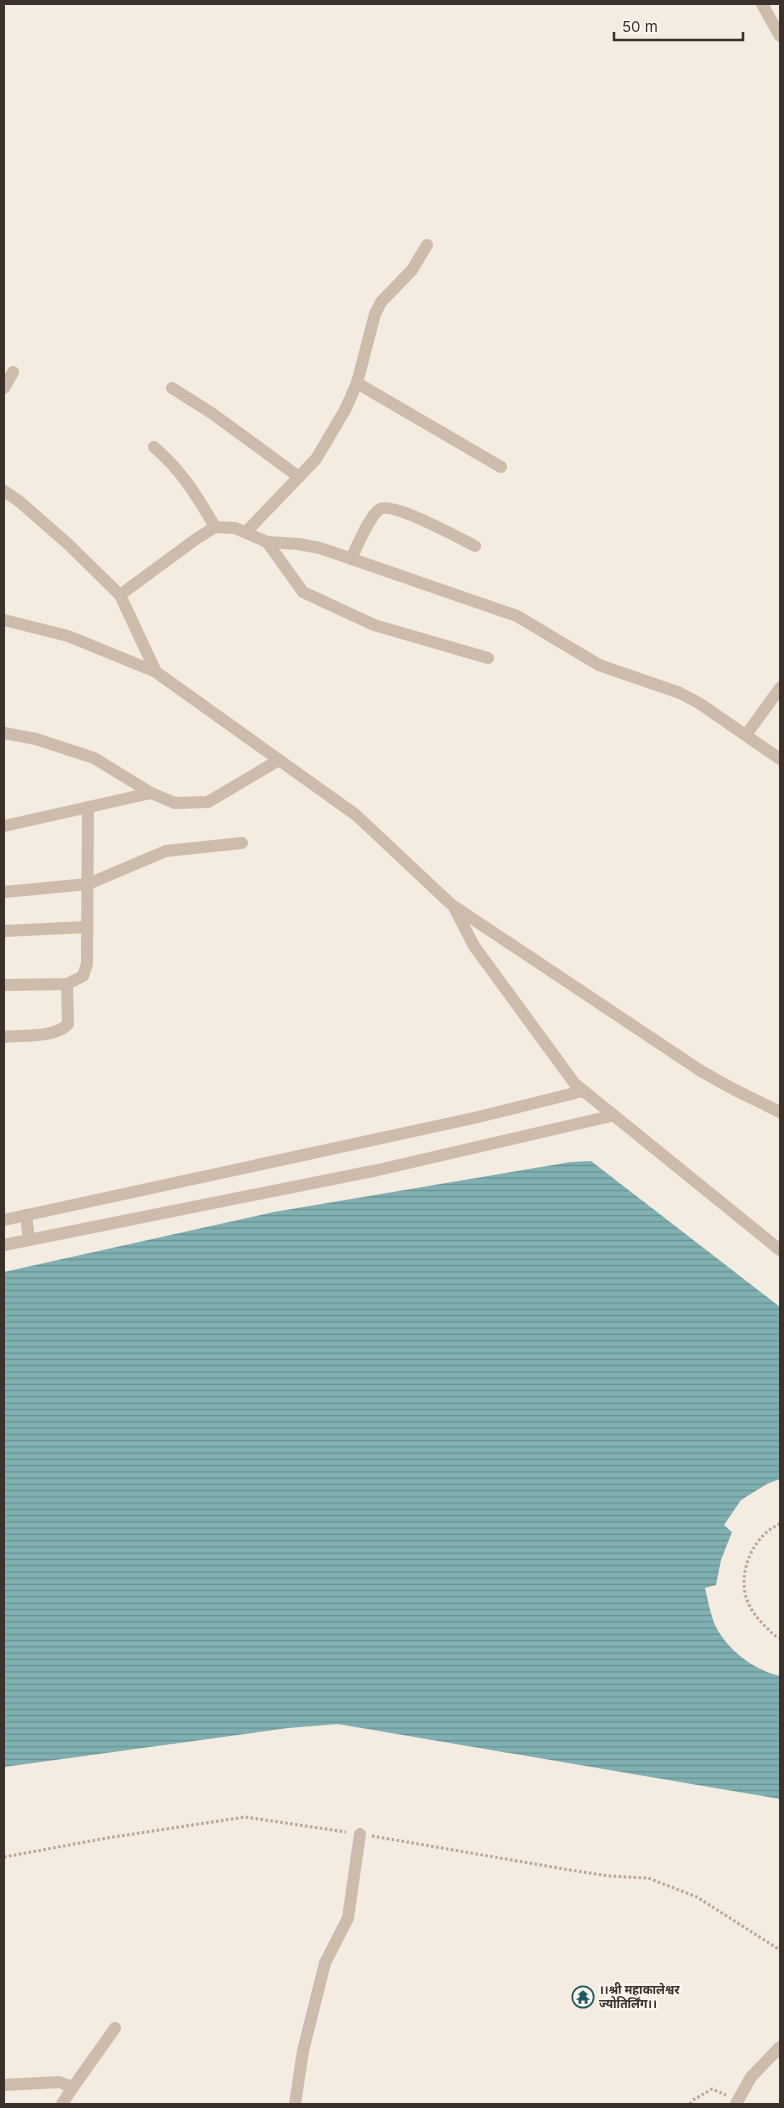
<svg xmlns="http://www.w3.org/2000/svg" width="784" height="2108" font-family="Inter,'Noto Sans Devanagari',sans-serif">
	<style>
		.water { fill: url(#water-rules) }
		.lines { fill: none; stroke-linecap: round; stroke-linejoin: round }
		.path { stroke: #b9a596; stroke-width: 3; stroke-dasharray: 2.5 2.5; stroke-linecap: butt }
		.minor { stroke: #cdbbac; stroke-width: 12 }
		.labels { text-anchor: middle; stroke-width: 5; stroke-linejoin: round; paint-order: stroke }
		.poi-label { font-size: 12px; font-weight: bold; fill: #3b302b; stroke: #fbf5ee; text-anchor: start }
	</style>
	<defs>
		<pattern id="water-rules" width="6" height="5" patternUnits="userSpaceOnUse" patternTransform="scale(1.25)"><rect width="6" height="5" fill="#7fb0b2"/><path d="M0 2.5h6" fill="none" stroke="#699091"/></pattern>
	</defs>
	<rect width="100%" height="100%" fill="#f4ebe1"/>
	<path class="water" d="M591,1161L780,1307V1479L767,1484L741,1500L724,1525L732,1532L721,1560L716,1585L705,1588C708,1600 710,1613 715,1625C727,1650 754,1670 780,1676V1799L338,1724L288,1728L4,1767V1272L274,1212L571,1162Z"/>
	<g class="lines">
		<g class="path">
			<path d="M780,1524C755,1534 740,1567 745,1593C748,1607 756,1617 765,1626C770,1631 774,1636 780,1638"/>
			<path d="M372,1836L570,1870L609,1876L648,1878L697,1897L780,1950"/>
			<path d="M4,1857L107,1838L245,1817L346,1832"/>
			<path d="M690,2104L693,2100L712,2089L726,2095"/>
		</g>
		<g class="minor">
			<path d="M762,4L780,36"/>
			<path d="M357,383L501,467"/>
			<path d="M4,388L13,372"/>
			<path d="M172,388L213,414L299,477"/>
			<path d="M154,447C182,471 197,496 215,527"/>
			<path d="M4,491L20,502L68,544L120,595L156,672"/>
			<path d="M246,532L316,459L345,410L357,383L375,314L381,302L412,270L427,245"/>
			<path d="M267,542L298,544L320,548L517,616L599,665L680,693L699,703L780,759"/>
			<path d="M351,559C357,547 369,516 380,509C394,502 459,538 475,546"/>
			<path d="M120,595L196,539L215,527L235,528L267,542L303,592L374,625L488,658"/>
			<path d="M4,620L68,636L156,672L356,815L454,907L474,946L575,1084L780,1250"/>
			<path d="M4,733L36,739L94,758L151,793L175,803L208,802L279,760"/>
			<path d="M746,735L780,688"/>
			<path d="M4,826L151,793"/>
			<path d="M4,892L88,884L166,851L242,843"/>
			<path d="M455,907L701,1071L735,1090L780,1112"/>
			<path d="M4,931L86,927"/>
			<path d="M4,985L67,984L83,976L87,964L88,807"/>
			<path d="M4,1037C21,1035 56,1038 68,1024L67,984"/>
			<path d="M26,1215L29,1240"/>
			<path d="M4,1220L474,1118L583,1091"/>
			<path d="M4,1245L378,1170L611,1116"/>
			<path d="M4,2085L59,2082L67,2085L71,2090L62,2104"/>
			<path d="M71,2090L115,2028"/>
			<path d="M295,2104L303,2051L325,1963L348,1918L360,1834"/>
			<path d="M736,2104L751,2077L780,2047"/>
		</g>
	</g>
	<defs>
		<g id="temple-ring" transform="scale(1.125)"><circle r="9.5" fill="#fbf5ee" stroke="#1f5a5e" stroke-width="1.5"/><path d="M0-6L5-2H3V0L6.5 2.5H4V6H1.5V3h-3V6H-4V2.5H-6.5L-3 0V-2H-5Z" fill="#1f5a5e"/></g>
	</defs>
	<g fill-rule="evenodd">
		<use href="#temple-ring" x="583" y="1997"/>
	</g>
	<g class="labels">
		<g class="poi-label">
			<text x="599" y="1994">।।श्री महाकालेश्वर<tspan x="599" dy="14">ज्योतिर्लिंग।।</tspan></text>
		</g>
	</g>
	<rect width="784" height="2108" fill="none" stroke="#3b302b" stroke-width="10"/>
	<path d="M614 32v8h129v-8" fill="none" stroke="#3b302b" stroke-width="2.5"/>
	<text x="622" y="32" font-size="15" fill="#3b302b" stroke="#fbf5ee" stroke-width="4" paint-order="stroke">50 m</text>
</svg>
